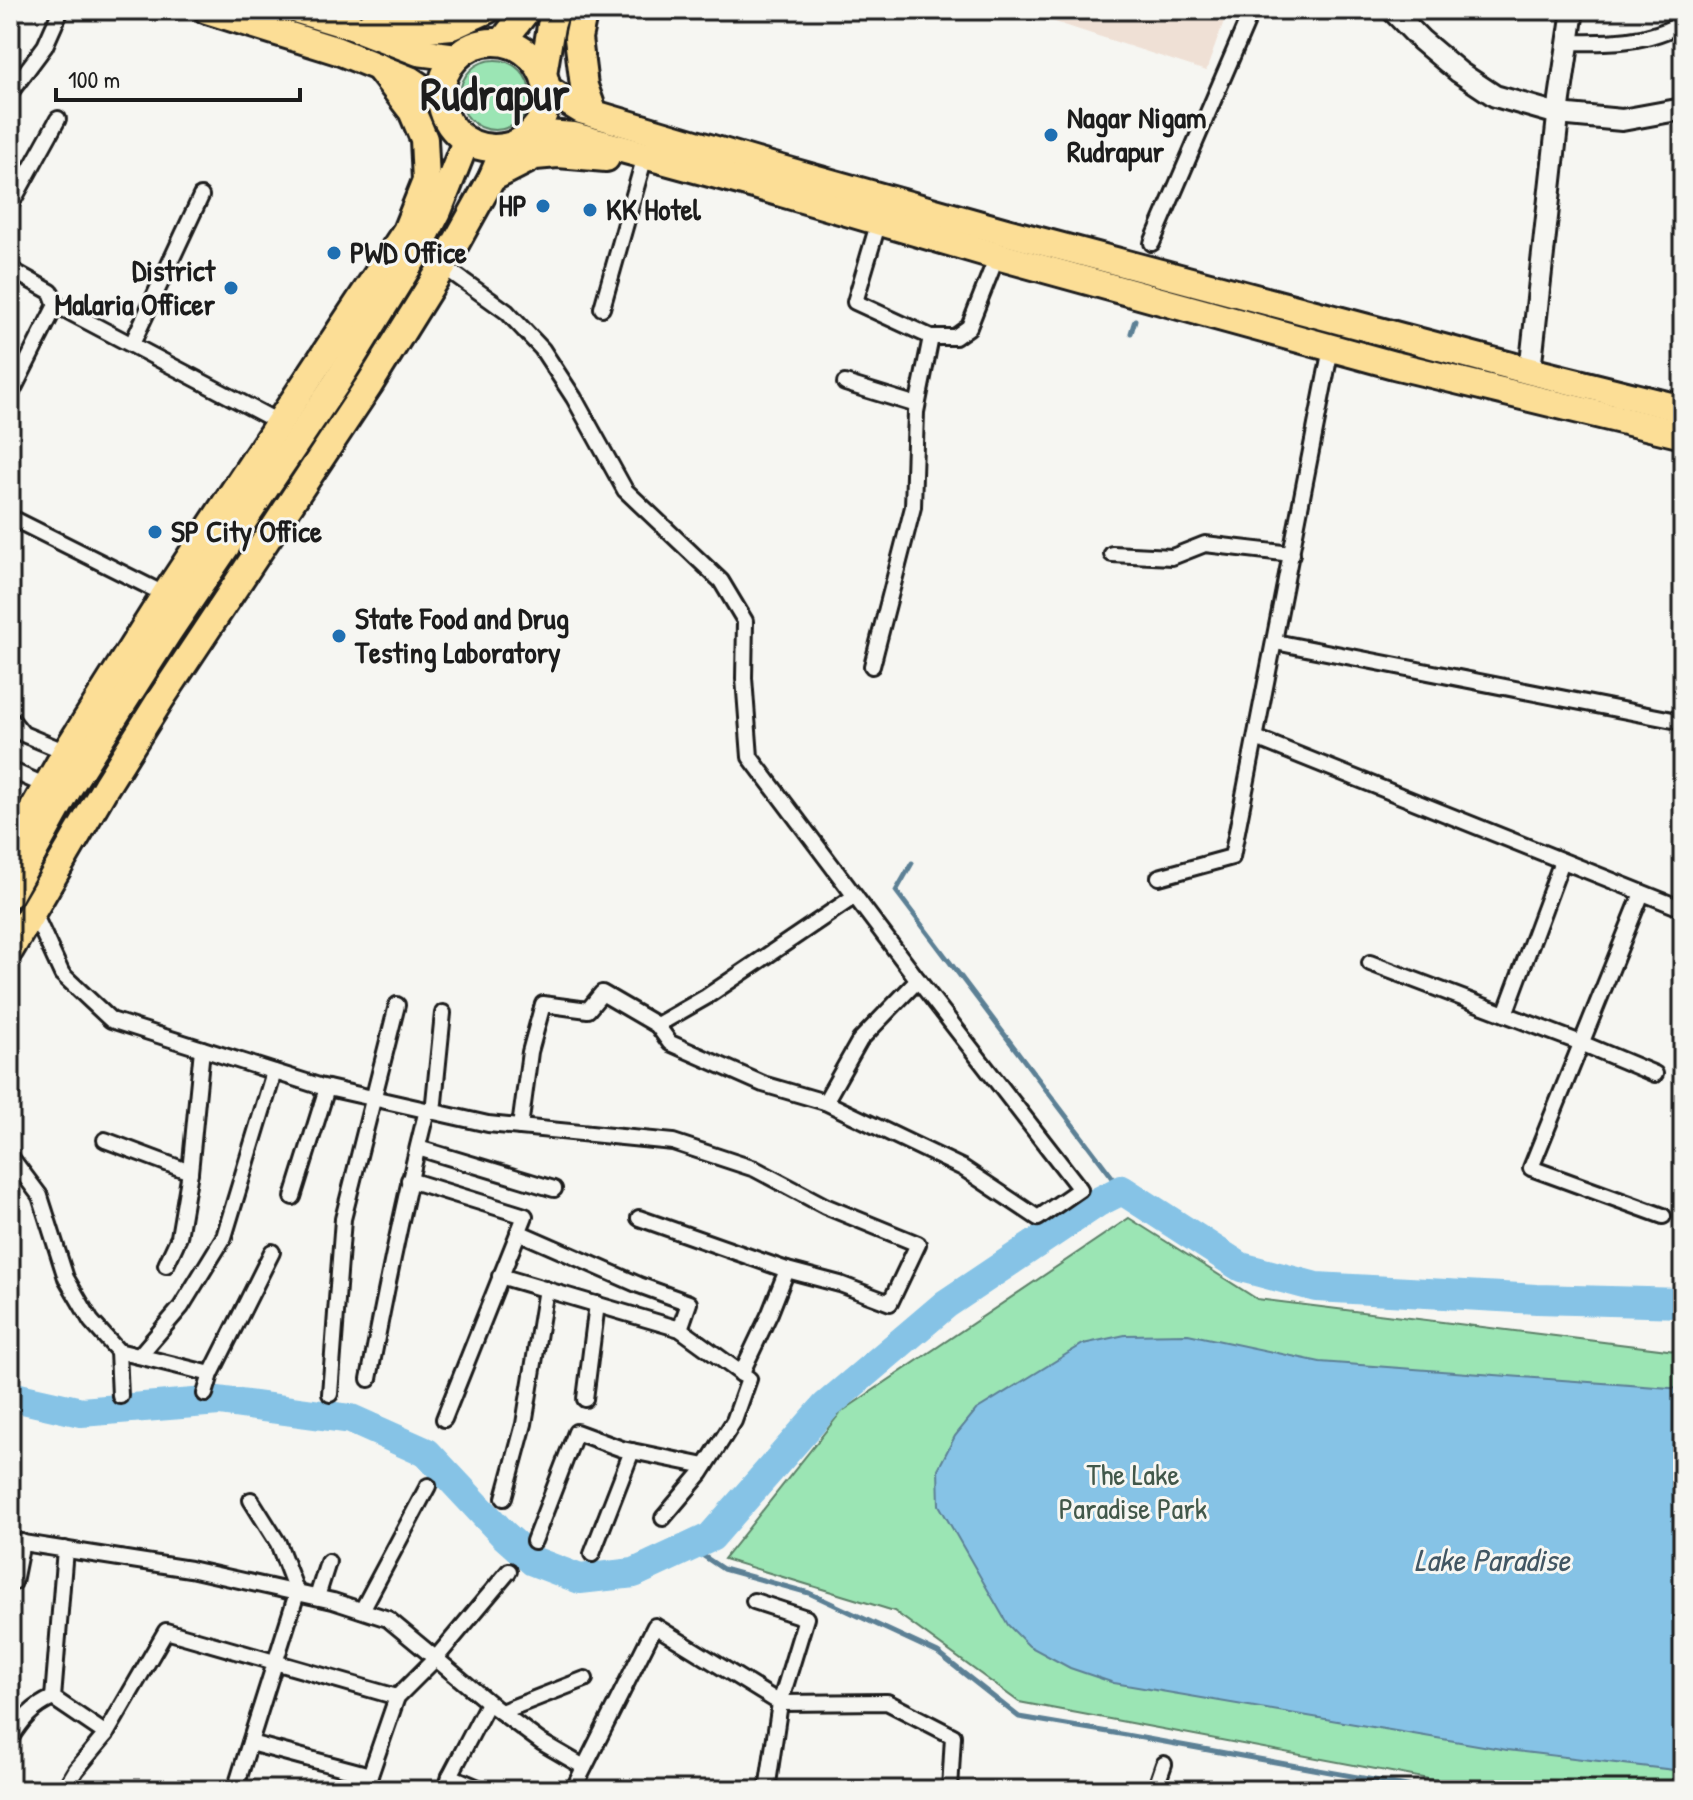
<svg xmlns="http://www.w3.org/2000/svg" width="1693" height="1800" font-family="'Patrick Hand',sans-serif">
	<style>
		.built { fill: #efe0d5 }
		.green { fill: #9be5b4; stroke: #5c8068; stroke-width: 2 }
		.water { fill: #86c3e6; stroke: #5c8095; stroke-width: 2 }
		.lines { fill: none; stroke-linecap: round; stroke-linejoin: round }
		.stream { stroke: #5c8095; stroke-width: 5 }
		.river { stroke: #86c3e6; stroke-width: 30 }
		.street-casing { stroke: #1c1c1c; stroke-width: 20 }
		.secondary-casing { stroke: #1c1c1c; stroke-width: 26 }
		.highway-casing { stroke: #1c1c1c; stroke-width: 32 }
		.street { stroke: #f6f6f2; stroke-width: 14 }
		.secondary { stroke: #f6f6f2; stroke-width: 20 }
		.highway { stroke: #fcde96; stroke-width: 26 }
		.poi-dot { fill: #1f6fb2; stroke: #f6f6f2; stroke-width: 3 }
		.labels { text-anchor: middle; stroke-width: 6; stroke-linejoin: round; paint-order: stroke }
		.poi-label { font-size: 30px; font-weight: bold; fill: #1c1c1c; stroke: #f6f6f2; text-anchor: start }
		.park-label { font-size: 30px; fill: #42584a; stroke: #f6f6f2 }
		.water-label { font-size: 32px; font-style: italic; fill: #415663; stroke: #f6f6f2 }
		.town-label { font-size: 46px; font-weight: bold; fill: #1c1c1c; stroke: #f6f6f2 }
	</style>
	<rect width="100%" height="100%" fill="#f6f6f2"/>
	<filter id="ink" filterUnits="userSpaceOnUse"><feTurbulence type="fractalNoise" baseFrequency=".0125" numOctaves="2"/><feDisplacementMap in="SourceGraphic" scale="16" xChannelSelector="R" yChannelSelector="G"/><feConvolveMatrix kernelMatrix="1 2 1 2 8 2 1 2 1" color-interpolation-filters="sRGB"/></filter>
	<g filter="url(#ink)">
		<path class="built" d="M1018,10H1228L1206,71Z"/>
		<g class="green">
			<circle cx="495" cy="95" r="35"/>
			<path d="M1129,1218L1257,1299L1683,1352V1790H1487L1019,1702L894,1611L724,1559L841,1412Z"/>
		</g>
		<path class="water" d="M1188,1334L1320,1362L1683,1389V1771L1507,1750L1114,1683L1070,1668L1029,1646L1008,1625L939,1505L938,1469L955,1436L976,1410L1083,1344L1125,1335Z"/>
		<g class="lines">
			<g class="stream">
				<path d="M1131,333L1135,320"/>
				<path d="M912,863L896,891L1122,1190"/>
				<path d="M690,1547L723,1569L809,1593L938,1653L1019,1717L1126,1735L1429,1790"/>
			</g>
			<path class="river" d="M10,1396L81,1412L219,1401L351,1419L427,1453L503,1534L533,1561L580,1579L634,1573L711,1537L826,1406L946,1304L1098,1202L1122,1190L1241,1267L1316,1287L1537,1299L1683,1303"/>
			<g class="street-casing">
				<g id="street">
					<path d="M1568,42C1606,43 1650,43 1683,22"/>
					<path d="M10,93L45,46L61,10"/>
					<path d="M10,206L58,119"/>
					<path d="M879,221L855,302L931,337H955L969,327L997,256"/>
					<path d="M1152,243L1252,10"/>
					<path d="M443,266L507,312L542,349L574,398L625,490L721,581L745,621L744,678L750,757L918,980L1080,1189L1038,1218L963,1168L825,1102L763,1084L670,1043L657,1025"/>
					<path d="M10,269L51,292L56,305L284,425"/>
					<path d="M602,308L645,156"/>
					<path d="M132,344L201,196"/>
					<path d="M845,383L917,405"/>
					<path d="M10,396L56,305"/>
					<path d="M10,517L170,597"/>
					<path d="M1112,554L1172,557L1205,544L1292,554"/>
					<path d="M1275,642L1683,722"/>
					<path d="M872,666L913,507L916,412L931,337"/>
					<path d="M10,718L23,734L71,754"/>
					<path d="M1256,738L1683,909"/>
					<path d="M10,770L51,788"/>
					<path d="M1159,877L1232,857L1331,348"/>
					<path d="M1642,893L1531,1168L1663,1216"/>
					<path d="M33,911L62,974L111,1020L319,1086L488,1124L673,1142L755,1169L825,1206L918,1244L890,1303L840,1284L787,1270L639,1218"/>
					<path d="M1370,963L1581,1043L1655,1074"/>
					<path d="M1505,1014L1562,861"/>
					<path d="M825,1102L860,1040L918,980"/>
					<path d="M433,1112L443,1013"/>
					<path d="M520,1127L530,1052L543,1004L588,1010L602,993L657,1025L706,997L855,896"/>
					<path d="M105,1140L190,1172"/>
					<path d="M418,1148L554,1189"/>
					<path d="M10,1156L40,1196L66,1278L91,1321L118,1351L211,1374"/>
					<path d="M409,1180L525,1216L444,1419"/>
					<path d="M293,1197L327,1088"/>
					<path d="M518,1232L639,1285L689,1303L680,1329"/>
					<path d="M166,1265L179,1237L190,1172L202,1049"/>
					<path d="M500,1276L680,1329L749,1379L734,1421L701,1473L663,1518"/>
					<path d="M118,1351L120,1396"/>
					<path d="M139,1356L181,1307L224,1237L274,1072"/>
					<path d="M741,1374L770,1313L787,1270"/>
					<path d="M369,1379C386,1289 404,1199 427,1110"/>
					<path d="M205,1394L211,1374L272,1252"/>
					<path d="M330,1394L343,1219L397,1005"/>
					<path d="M585,1399L597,1304"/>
					<path d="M504,1498L524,1424L546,1289"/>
					<path d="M10,1541L190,1569L333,1601L388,1619L494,1707L541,1742L584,1767"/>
					<path d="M534,1541L576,1432L622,1449L705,1466"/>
					<path d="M65,1549L53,1698L106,1734"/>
					<path d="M592,1554L632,1451"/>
					<path d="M14,1582L22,1542"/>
					<path d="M317,1597L328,1562"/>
					<path d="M754,1601L806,1618L780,1703L767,1790"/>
					<path d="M362,1610L428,1486"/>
					<path d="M501,1712L585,1679"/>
					<path d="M10,1739C22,1720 32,1707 53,1698"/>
					<path d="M250,1743L370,1775"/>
					<path d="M450,1776L483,1790"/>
					<path d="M64,1790L76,1770L106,1734L166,1631L397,1697"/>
					<path d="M235,1790L297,1593L278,1543L251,1500"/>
					<path d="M365,1790L397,1697L436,1658L509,1571"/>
					<path d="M446,1790L450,1776L488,1703"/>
					<path d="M573,1790L655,1626L780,1703L887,1702L953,1736L950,1790"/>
					<path d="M1155,1790L1164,1764"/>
				</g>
			</g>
			<g class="secondary-casing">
				<g id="secondary">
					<path d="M1392,10L1421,40L1459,72L1495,96L1558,114L1622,120L1677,110L1683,107"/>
					<path d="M1530,371L1560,99L1573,10"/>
				</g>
			</g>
			<g class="highway-casing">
				<g id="highway">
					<path d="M207,10L338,51L410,80L441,101"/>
					<path d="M298,10L351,26L418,52L457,57"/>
					<path d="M584,10L578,38L584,86L594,114"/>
					<path d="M371,24L418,29L452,26L487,10"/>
					<circle cx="494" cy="95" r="53"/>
					<path d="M502,42L527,10"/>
					<path d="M543,74L551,26L556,10"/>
					<path d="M547,89L581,110L760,163L1006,232L1530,371L1683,409"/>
					<path d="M532,133L574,136L754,185L997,256L1394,365L1683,435"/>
					<path d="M492,178L535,156L558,154L606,158"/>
					<path d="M33,853L27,820L66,752L165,595L406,231L426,181L424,139L412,111L378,67"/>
					<path d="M10,894L70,786L167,634L337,382L414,257L438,211L466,141"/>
					<path d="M10,950L106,786L160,700L369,385L443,266L492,178L505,147"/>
				</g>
			</g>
			<use href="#street" class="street"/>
			<use href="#secondary" class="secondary"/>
			<use href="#highway" class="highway"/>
		</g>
	</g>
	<g class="poi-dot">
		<circle cx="1051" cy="135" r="8"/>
		<circle cx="543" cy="206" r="8"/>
		<circle cx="590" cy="210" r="8"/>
		<circle cx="334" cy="253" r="8"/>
		<circle cx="231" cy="288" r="8"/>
		<circle cx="155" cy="532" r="8"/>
		<circle cx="339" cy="636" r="8"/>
	</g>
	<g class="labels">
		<g class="poi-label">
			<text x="1067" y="128">Nagar Nigam<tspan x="1067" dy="34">Rudrapur</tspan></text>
			<text x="527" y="216" text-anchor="end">HP</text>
			<text x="606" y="220">KK Hotel</text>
			<text x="350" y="263">PWD Office</text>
			<text x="215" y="281" text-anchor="end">District<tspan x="215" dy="34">Malaria Officer</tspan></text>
			<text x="171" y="542">SP City Office</text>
			<text x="355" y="629">State Food and Drug<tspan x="355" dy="34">Testing Laboratory</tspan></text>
		</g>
		<g class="park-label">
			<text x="1133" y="1485">The Lake<tspan x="1133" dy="34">Paradise Park</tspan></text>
		</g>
		<g class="water-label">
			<text x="1492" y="1571">Lake Paradise</text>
		</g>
		<g class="town-label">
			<text x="495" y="110">Rudrapur</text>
		</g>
	</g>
	<rect width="1693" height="1800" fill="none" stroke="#f6f6f2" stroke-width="40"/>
	<rect x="20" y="20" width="1653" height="1760" fill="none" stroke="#1c1c1c" stroke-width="3" filter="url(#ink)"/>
	<path d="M56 88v12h244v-12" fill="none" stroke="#1c1c1c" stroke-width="4"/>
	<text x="68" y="88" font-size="24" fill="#1c1c1c" stroke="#f6f6f2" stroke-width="6" paint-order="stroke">100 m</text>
</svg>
